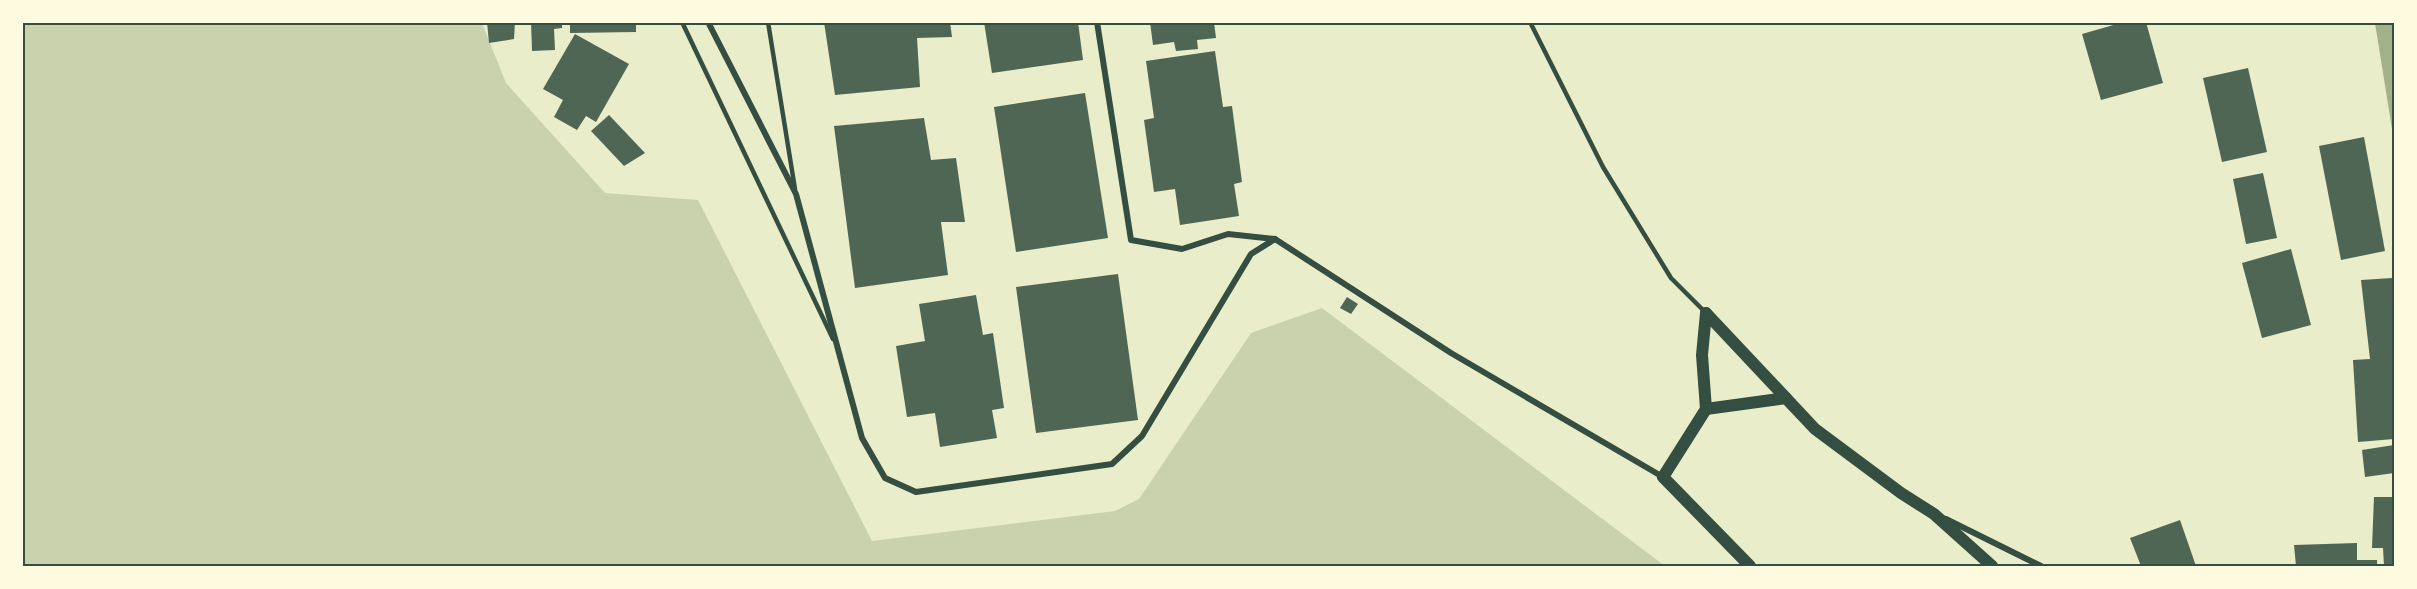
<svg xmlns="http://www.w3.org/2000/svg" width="2417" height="589" font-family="'Asap Condensed',sans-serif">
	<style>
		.green { fill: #cad2ad }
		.water { fill: #a3b18a }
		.building { fill: #4f6655 }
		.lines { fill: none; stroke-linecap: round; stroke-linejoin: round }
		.service { stroke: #344e41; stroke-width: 4.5 }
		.minor { stroke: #344e41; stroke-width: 6 }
		.secondary { stroke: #344e41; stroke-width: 12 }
		.neatline { fill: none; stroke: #344e41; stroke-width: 2 }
	</style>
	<rect width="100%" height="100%" fill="#e9edc9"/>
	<path class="green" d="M22,23H482L506,83L605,193L698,200L872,541L1115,511L1139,499L1251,333L1322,308L1665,566H23Z"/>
	<path class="water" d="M2375,23H2394V142L2392,129Z"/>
	<g class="building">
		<path d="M487,22H515L514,39L489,43Z"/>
		<path d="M531,22H562V28L554,29L555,50L532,51Z"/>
		<path d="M570,22H636V32L570,33Z"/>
		<path d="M824,22H950L952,37L917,38L920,87L835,95Z"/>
		<path d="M984,22H1078L1083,60L992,73Z"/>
		<path d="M1150,22H1214L1216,38L1197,40L1198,49L1176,51L1174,42L1153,45Z"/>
		<path d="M2124,22H2146L2163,83L2101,100L2082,34Z"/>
		<path d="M575,34L629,64L596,122L586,116L577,130L554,117L563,100L543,89Z"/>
		<path d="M1215,51L1223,107L1232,106L1242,182L1234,184L1239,216L1180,225L1175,189L1154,192L1144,120L1154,118L1146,61Z"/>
		<path d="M2248,68L2267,152L2222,162L2203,78Z"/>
		<path d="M1085,93L1108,238L1016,252L994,107Z"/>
		<path d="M609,115L645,153L624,166L591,131Z"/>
		<path d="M924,118L931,160L956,158L965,222H941L948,275L855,288L834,126Z"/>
		<path d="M2364,137L2385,251L2341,260L2319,146Z"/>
		<path d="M2263,173L2277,238L2246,244L2233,179Z"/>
		<path d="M2291,249L2311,325L2262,338L2242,263Z"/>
		<path d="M1118,274L1138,420L1036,433L1016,287Z"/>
		<path d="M2392,278L2394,439L2358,442L2353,360L2370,359L2361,280Z"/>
		<path d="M976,295L983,335L993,333L1004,408L992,410L997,438L940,447L935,413L907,417L896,346L925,341L919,304Z"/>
		<path d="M1347,297L1358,304L1351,314L1340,308Z"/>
		<path d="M2394,445V473L2365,477L2362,450Z"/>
		<path d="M2374,497H2394V566H2384L2383,548H2372Z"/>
		<path d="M2180,520L2196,566H2141L2130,538Z"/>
		<path d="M2357,543V560H2377V566H2296L2294,545Z"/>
	</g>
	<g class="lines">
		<g class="service">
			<path d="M682,22L833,339"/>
			<path d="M768,22L795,189"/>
			<path d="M1530,22L1603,167L1671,278L1706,313"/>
		</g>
		<g class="minor">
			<path d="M708,22L796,194L862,438L885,478L916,492L1112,464L1142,436L1251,254L1275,239"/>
			<path d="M1097,22L1131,240L1182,249L1228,234L1275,239L1451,353L1663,477"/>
			<path d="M1946,519L2041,566"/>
		</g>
		<g class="secondary">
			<path d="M1706,313L1815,429L1901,493L1934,514L1992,566"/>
			<path d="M1706,313L1702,355L1706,409L1663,477L1750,566"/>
			<path d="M1706,409L1786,398"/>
		</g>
	</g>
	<rect width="2417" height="589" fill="none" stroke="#fefae0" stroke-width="48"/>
	<rect x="24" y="24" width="2369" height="541" class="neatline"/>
</svg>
